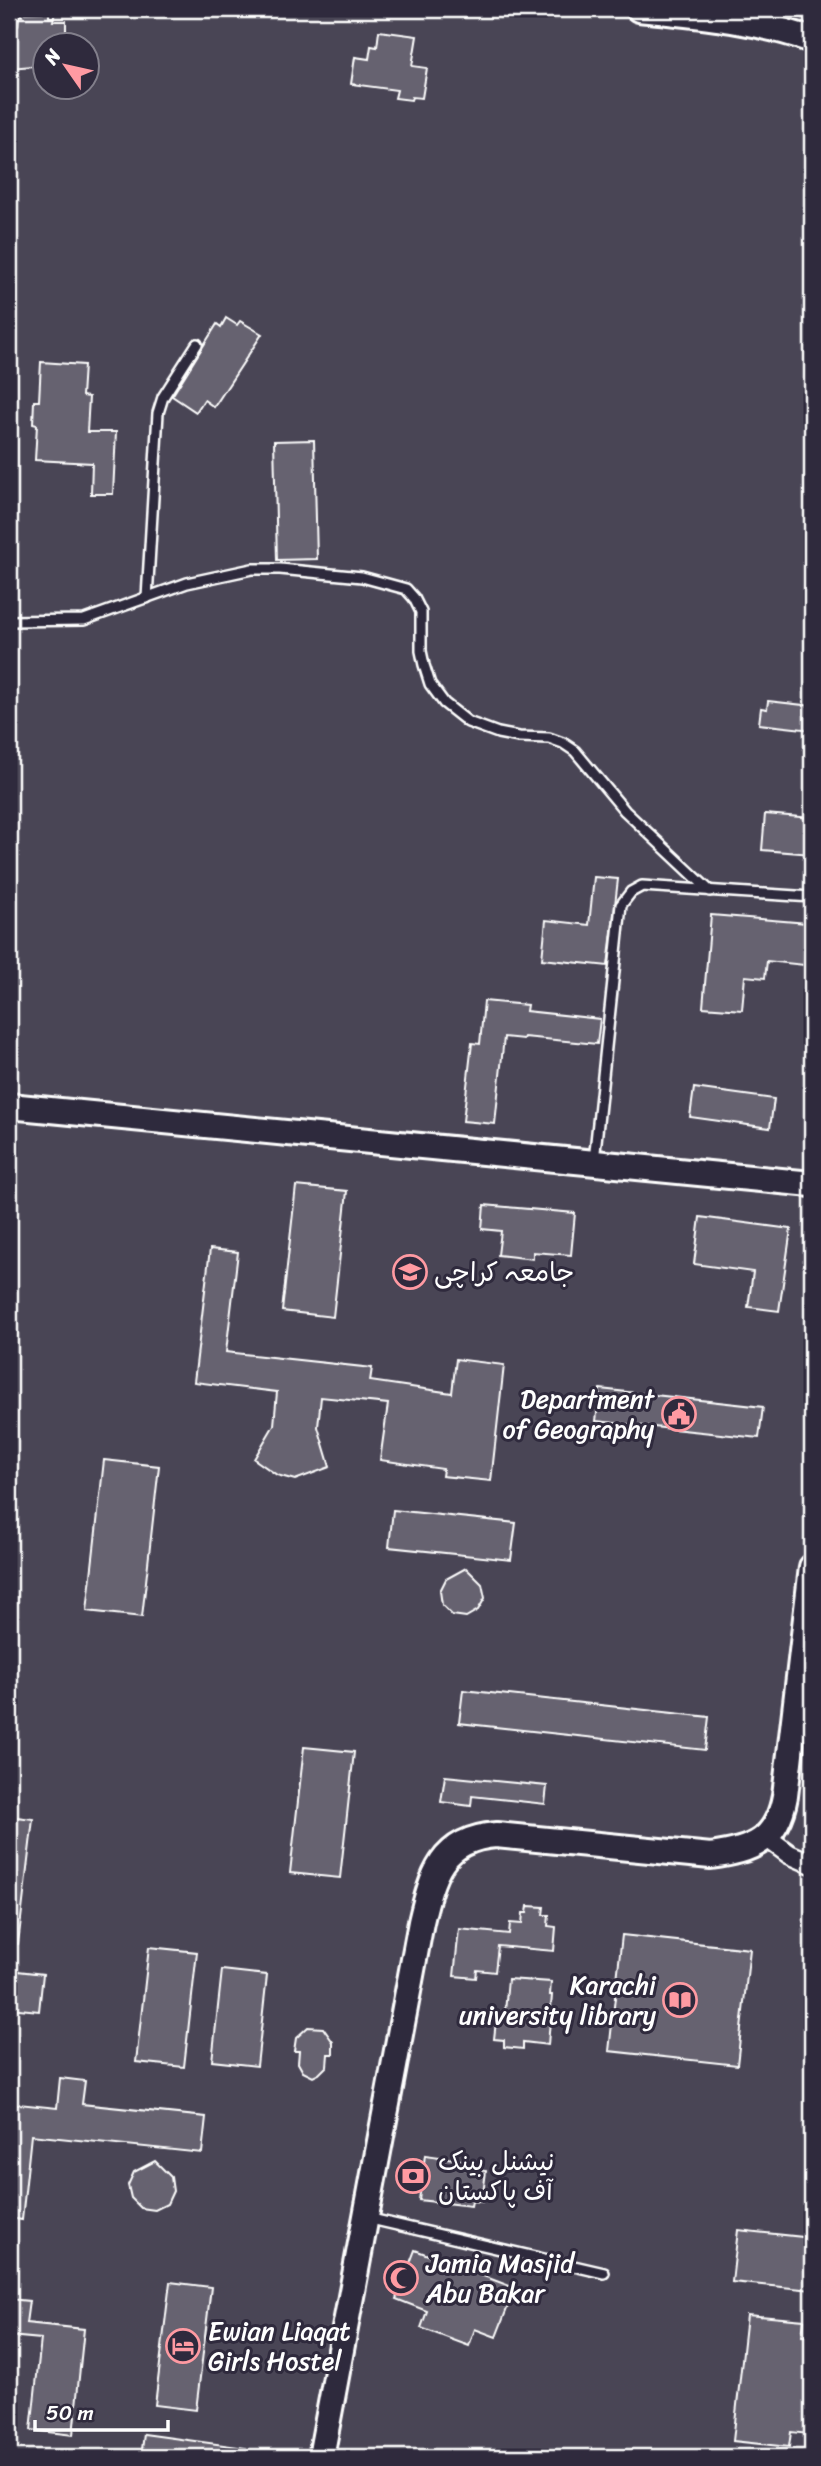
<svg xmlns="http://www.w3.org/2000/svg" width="821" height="2466" font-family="Sriracha,'Playpen Sans Arabic',sans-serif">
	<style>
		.built { fill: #494455; fill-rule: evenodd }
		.building { fill: #666270; stroke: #fff; stroke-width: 2 }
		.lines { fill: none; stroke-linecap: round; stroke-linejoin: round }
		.lane-casing { stroke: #fff; stroke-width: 14 }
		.street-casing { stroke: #fff; stroke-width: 23 }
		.secondary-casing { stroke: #fff; stroke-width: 30 }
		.lane { stroke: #2f2a3d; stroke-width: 9 }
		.street { stroke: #2f2a3d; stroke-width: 18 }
		.secondary { stroke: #2f2a3d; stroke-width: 24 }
		.labels { text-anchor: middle; stroke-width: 6; stroke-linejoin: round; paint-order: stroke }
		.poi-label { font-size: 26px; fill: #fff; stroke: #2f2a3d; text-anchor: start }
	</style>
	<rect width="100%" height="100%" fill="#3c3749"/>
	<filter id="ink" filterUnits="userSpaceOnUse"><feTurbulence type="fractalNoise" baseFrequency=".0143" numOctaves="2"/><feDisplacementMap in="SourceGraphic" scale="14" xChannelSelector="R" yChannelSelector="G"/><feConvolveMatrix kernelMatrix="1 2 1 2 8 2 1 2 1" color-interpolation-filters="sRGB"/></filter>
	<g filter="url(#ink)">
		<path class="built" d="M9,9H812V2457H9ZM46,46H88V88H46Z"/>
		<g class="building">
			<path d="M49,12V17H54L53,21H66V37H54V46H46V65L9,68V26H18L19,16H22V13Z"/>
			<path d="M379,31L417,36L412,66L427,68L422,98L412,97L411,100L395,98L397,90L351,84L355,57L369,59L371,46L377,47Z"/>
			<path d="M226,318L237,325L240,321L262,334L214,407L204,400L196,412L172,396L217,324L221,327Z"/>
			<path d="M41,362L84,365L82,396L89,397L87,432H116L113,494H91L92,463L35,460L37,425L33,424L34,401H39Z"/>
			<path d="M314,440L317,559L277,560L274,441Z"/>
			<path d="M768,701L812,706V730L759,724L761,708L767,709Z"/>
			<path d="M765,814L812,818V854L762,850Z"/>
			<path d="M594,877L618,879L608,966L542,959L546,920L589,925Z"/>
			<path d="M711,915L807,923L804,965L767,961L765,978L745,976L742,1010L703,1007Z"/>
			<path d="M484,1001L527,1005L526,1011L600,1019L597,1044L524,1037L523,1039L504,1037L495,1124L463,1121L472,1043L480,1044Z"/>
			<path d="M694,1088L774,1099L770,1128L690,1117Z"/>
			<path d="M296,1186L347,1191L333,1317L282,1311Z"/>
			<path d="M484,1205L575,1213L571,1255L533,1252V1259L498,1255L501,1231L482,1229Z"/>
			<path d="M700,1217L791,1229L779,1311L748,1307L753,1272L694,1264Z"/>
			<path d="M210,1249L238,1252L226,1352L372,1368L370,1381L452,1393L456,1359L504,1365L491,1481L442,1476L443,1469L380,1460L388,1404L321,1397L318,1427L330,1467L295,1480L277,1475L254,1459L274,1425L277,1392L194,1382Z"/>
			<path d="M600,1389L763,1407L759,1438L596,1421Z"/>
			<path d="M104,1460L159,1466L142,1617L87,1611Z"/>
			<path d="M393,1510L516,1523L511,1560L389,1547Z"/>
			<path d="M466,1568L482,1584L485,1598L478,1610L466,1617L452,1615L442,1605L440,1591L446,1579Z"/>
			<path d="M463,1690L709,1717L705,1750L459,1723Z"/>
			<path d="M304,1747L354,1752L340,1878L290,1873Z"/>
			<path d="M445,1776L547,1786L545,1804L472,1796L471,1806L441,1802Z"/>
			<path d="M9,1816L33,1819L18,1944L9,1943Z"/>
			<path d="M528,1906L544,1907L543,1915H549L548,1926L556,1927L554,1951L498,1946L495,1972L477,1970L476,1978L454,1976L459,1929L509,1934L510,1923L522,1924L523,1913H527Z"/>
			<path d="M622,1935L750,1949L737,2065L609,2051Z"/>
			<path d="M149,1947L197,1952L184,2067L136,2062Z"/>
			<path d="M9,1970L43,1974L39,2011L9,2008Z"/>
			<path d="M222,1970L267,1975L257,2066L212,2061Z"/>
			<path d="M508,1979L551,1982L550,1995H552L548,2045L523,2042V2049L504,2047V2040L494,2039L497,2012H505Z"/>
			<path d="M308,2027L323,2028L333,2042V2054H328L327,2066L319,2074L313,2077L303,2072L298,2063L299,2051H294L296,2038Z"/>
			<path d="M60,2078L85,2081L82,2104L206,2117L202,2153L31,2135L22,2220L9,2218V2103L57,2108Z"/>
			<path d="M425,2155L462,2160L461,2168L486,2171L482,2202L472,2201L471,2206L419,2200Z"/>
			<path d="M155,2161L171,2177L173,2191L167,2204L155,2210L141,2208L131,2198L128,2185L134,2172Z"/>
			<path d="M738,2230L812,2238V2290L732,2282Z"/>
			<path d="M415,2250L515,2288L496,2337L475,2329L469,2346L421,2328L427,2311L396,2299Z"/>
			<path d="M170,2282L211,2287L196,2410L155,2405Z"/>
			<path d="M9,2299L29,2301L26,2323L84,2329L73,2435L31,2430L41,2339L9,2336Z"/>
			<path d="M747,2315L804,2320L802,2336L812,2337V2401L809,2434L791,2432L789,2447L733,2441Z"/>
			<path d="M144,2434L246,2448V2457H141Z"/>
		</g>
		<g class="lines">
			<g class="lane-casing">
				<g id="lane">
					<path d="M147,598L158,413L163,397L197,344"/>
					<path d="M9,621L84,620L187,583L252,569H280L362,577L406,589L414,598L421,612V651L424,665L430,684L444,703L468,722L498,733L519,737L549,738L563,743L575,751L625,811L710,891"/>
					<path d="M594,1161L621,905L631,892L642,886L812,897"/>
					<path d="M367,2218L604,2273"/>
				</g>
			</g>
			<g class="street-casing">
				<path id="street" d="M766,1837L789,1854L812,1864"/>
			</g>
			<g class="secondary-casing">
				<g id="secondary">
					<path d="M639,9C698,15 756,20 812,40"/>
					<path d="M9,1106L812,1184"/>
					<path d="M321,2457L421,1922C432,1875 441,1839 496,1835L711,1856C753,1850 777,1841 785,1796L812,1567"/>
				</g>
			</g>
			<use href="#lane" class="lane"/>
			<use href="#street" class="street"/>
			<use href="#secondary" class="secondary"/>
		</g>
	</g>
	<defs>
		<g id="university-ring" transform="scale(1.75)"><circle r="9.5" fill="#2f2a3d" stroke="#ff9aa2" stroke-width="1.5"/><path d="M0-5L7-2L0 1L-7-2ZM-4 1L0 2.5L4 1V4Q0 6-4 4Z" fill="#ff9aa2"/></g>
		<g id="civic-ring" transform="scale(1.75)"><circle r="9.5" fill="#2f2a3d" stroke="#ff9aa2" stroke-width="1.5"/><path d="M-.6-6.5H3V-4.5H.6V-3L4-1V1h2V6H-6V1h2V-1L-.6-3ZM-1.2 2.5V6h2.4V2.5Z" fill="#ff9aa2"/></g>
		<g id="library-ring" transform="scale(1.75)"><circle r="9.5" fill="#2f2a3d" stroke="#ff9aa2" stroke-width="1.5"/><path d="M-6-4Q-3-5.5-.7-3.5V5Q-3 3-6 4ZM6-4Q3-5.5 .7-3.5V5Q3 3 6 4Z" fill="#ff9aa2"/></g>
		<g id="bank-ring" transform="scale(1.75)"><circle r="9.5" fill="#2f2a3d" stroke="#ff9aa2" stroke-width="1.5"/><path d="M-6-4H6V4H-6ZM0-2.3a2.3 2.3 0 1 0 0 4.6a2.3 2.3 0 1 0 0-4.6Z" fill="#ff9aa2"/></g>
		<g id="mosque-ring" transform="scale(1.75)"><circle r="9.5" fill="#2f2a3d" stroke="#ff9aa2" stroke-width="1.5"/><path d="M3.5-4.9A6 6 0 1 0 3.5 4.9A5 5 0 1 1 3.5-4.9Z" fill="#ff9aa2"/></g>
		<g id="hotel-ring" transform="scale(1.75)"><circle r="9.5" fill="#2f2a3d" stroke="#ff9aa2" stroke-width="1.5"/><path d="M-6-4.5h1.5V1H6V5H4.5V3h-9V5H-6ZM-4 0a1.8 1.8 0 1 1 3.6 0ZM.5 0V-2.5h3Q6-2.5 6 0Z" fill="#ff9aa2"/></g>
	</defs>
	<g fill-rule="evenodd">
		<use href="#university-ring" x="410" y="1272"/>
		<use href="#civic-ring" x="679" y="1414"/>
		<use href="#library-ring" x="680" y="2000"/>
		<use href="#bank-ring" x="413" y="2176"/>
		<use href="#mosque-ring" x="401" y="2278"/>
		<use href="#hotel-ring" x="183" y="2346"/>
	</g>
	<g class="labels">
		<g class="poi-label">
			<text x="434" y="1281">جامعہ کراچی</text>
			<text x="654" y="1408" text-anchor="end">Department<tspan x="654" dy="30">of Geography</tspan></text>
			<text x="656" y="1994" text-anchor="end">Karachi<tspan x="656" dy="30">university library</tspan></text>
			<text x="438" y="2170">نیشنل بینک<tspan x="438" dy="30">آف پاکستان</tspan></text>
			<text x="426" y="2272">Jamia Masjid<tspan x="426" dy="30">Abu Bakar</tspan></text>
			<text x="208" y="2340">Ewian Liaqat<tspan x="208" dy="30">Girls Hostel</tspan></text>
		</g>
	</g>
	<rect width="821" height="2466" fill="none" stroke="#2f2a3d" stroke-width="35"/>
	<rect x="18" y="18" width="786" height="2431" fill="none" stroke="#fff" stroke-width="2.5" filter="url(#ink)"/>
	<g transform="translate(66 66) rotate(304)"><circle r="33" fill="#2f2a3d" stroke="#827f8b" stroke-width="2"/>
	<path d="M0-5L12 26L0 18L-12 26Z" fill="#ff9aa2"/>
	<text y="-10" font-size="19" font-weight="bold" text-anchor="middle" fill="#ffffff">N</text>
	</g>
	<path d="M35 2420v10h133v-10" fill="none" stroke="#ffffff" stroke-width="3.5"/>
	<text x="46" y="2420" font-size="21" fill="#ffffff" stroke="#2f2a3d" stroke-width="5" paint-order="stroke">50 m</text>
</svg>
